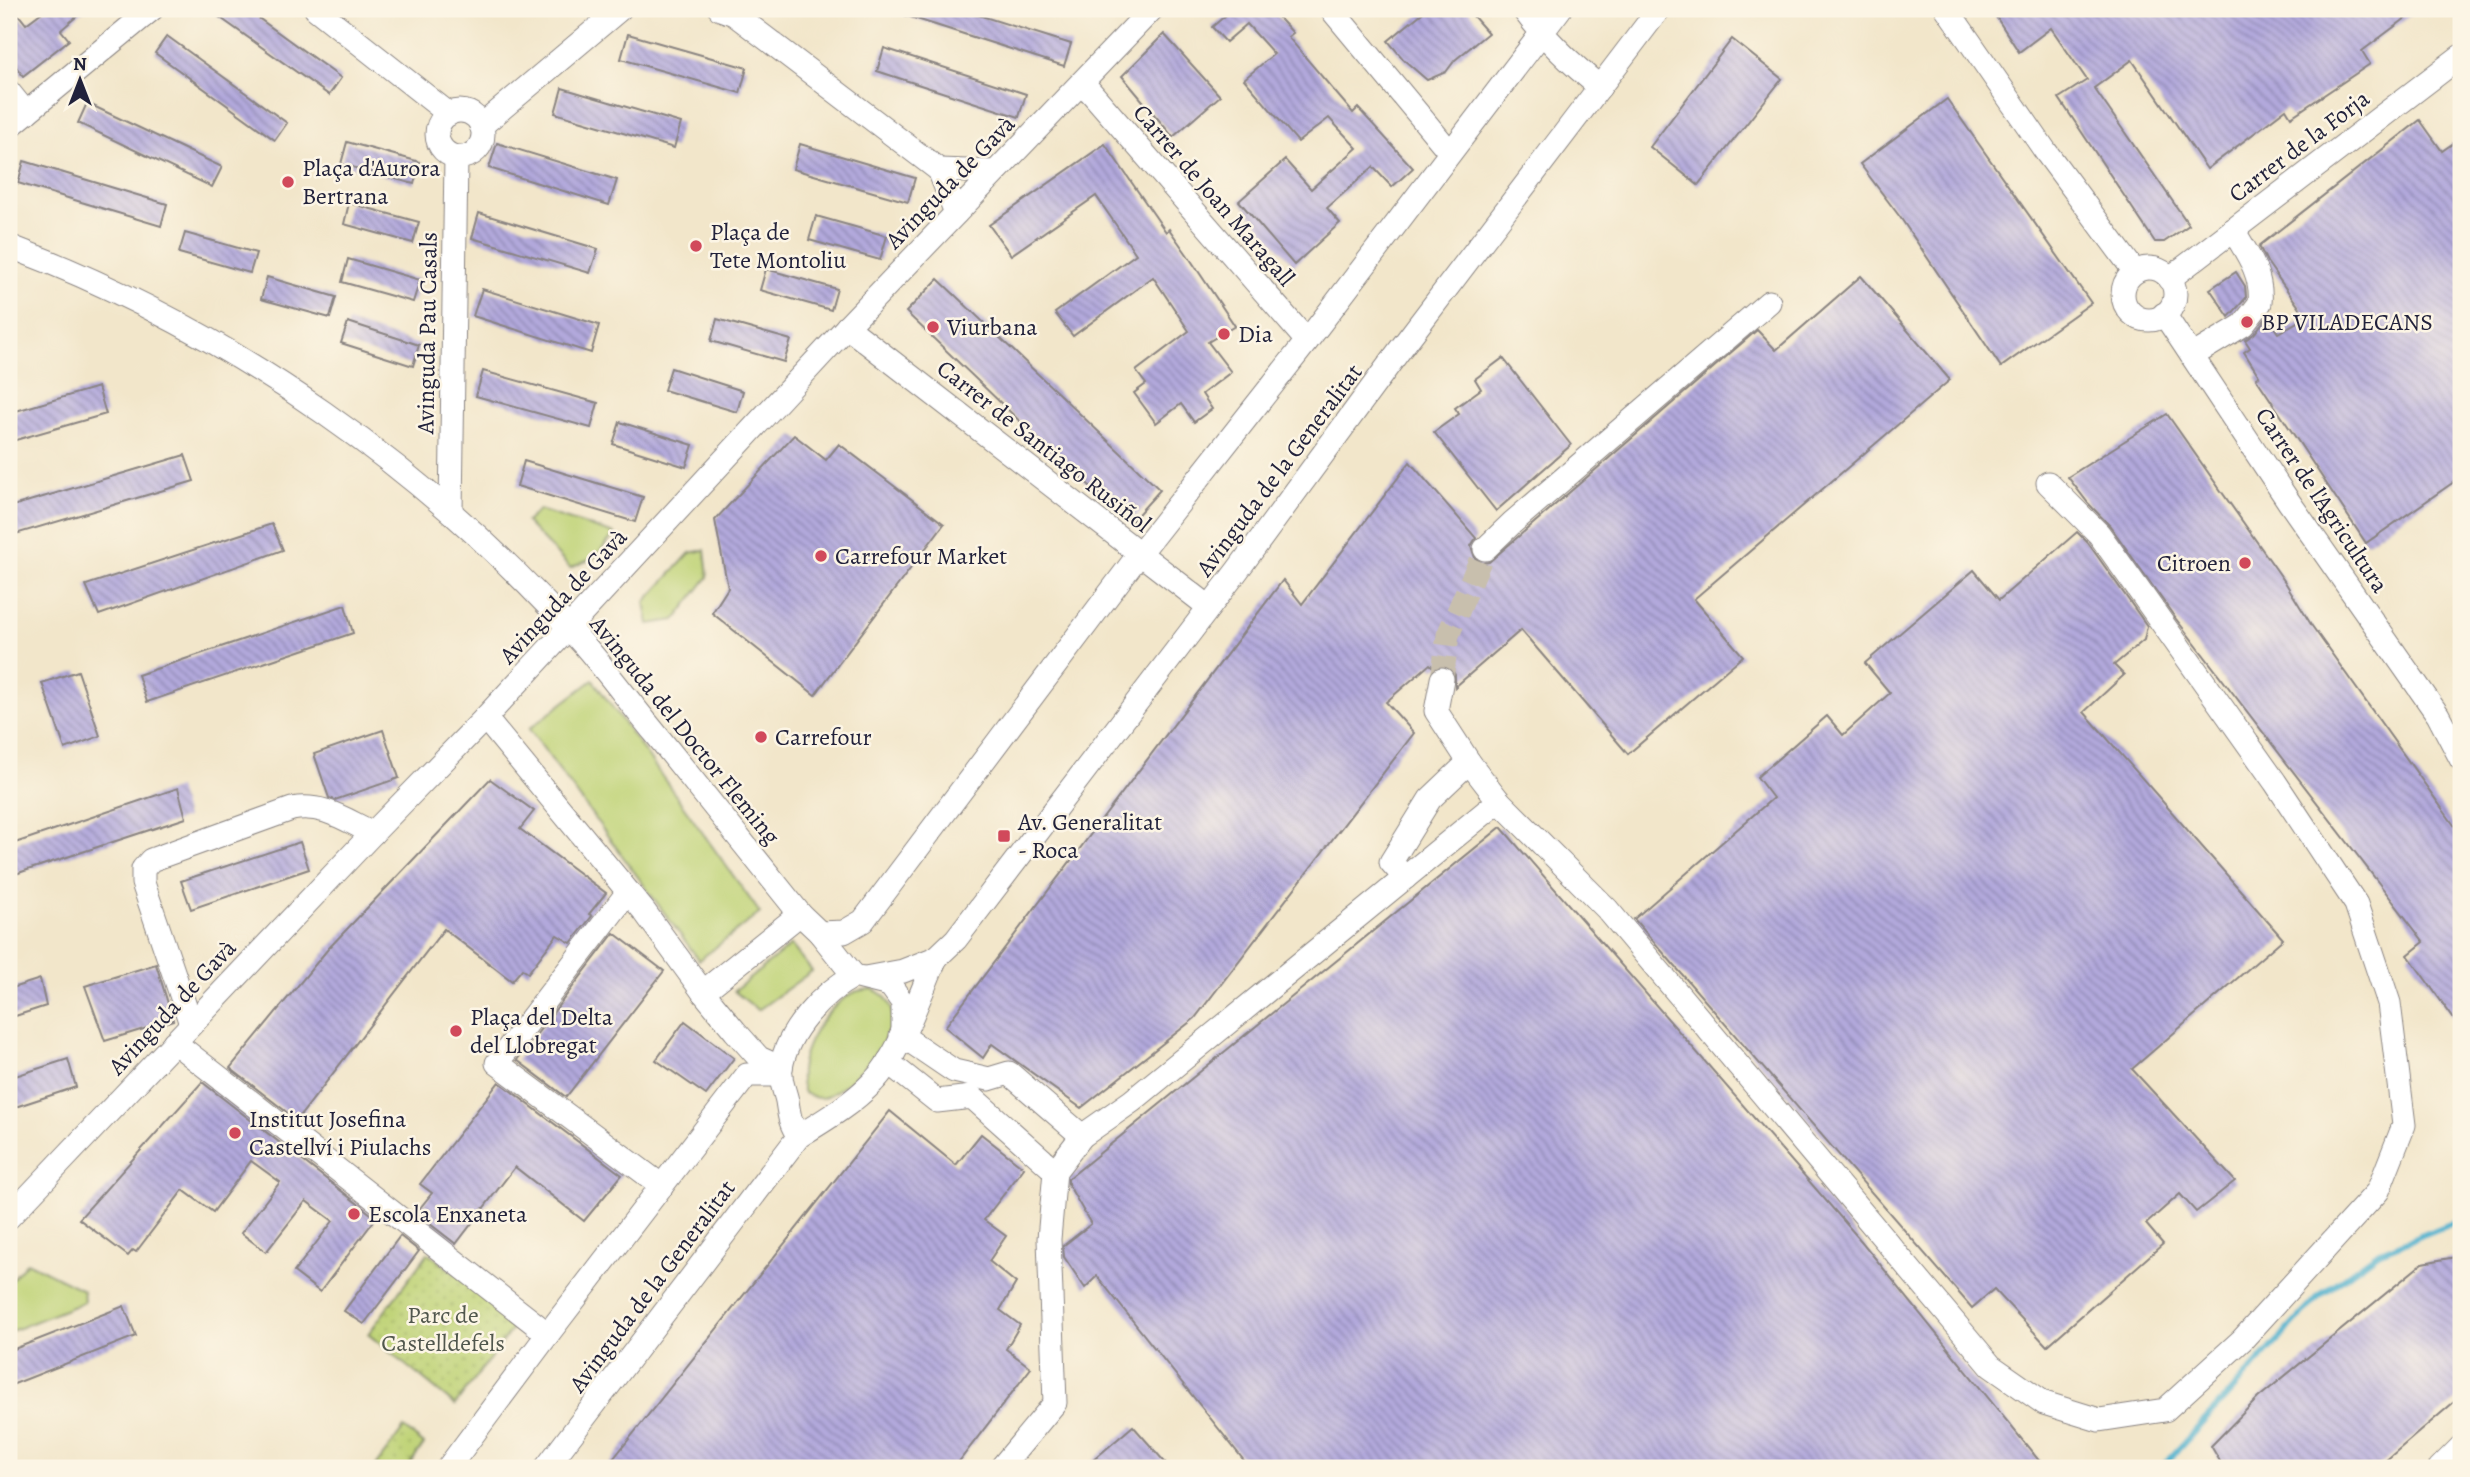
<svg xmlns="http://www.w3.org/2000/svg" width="2470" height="1477" font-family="Alegreya,serif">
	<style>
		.grass { fill: url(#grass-dots); stroke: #707a59; stroke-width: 2 }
		.garden { fill: #bfd377; stroke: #707a59; stroke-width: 2 }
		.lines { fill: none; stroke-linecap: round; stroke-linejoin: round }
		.stream { stroke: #4fb1ce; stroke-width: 6 }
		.building { fill: url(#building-back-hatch) }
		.minor-tunnel { stroke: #c8bfad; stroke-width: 23; stroke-dasharray: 23 11; stroke-linecap: butt }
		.minor-casing { stroke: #8a8482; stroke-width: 25 }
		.minor { stroke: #fff; stroke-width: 23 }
		.poi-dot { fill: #d1495b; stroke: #fcf5e5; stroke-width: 2.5 }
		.labels { text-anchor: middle; stroke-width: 5; stroke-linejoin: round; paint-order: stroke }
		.street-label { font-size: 24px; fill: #22223b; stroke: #fcf5e5 }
		.poi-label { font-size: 24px; fill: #22223b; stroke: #fcf5e5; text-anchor: start }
		.park-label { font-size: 24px; fill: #51574d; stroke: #fcf5e5 }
	</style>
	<defs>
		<pattern id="grass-dots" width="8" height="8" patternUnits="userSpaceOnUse" patternTransform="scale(1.75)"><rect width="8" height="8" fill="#bfd377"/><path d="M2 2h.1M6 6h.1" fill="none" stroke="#a4b568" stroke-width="1.8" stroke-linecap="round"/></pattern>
		<pattern id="building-back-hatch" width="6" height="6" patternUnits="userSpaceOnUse" patternTransform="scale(1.75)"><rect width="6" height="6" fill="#b2a9dc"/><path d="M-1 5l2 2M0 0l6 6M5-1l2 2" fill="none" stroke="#9089b4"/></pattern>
	</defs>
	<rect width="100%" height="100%" fill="#fcf5e5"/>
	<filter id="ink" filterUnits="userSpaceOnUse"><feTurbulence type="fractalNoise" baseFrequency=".0143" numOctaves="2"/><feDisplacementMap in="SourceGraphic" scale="14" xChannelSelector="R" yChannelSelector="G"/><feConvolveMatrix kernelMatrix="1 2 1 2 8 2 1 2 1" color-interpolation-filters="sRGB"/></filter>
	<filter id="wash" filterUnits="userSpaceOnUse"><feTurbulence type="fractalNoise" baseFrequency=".00686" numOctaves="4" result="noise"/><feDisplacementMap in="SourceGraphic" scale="28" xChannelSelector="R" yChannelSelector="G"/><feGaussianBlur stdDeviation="1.57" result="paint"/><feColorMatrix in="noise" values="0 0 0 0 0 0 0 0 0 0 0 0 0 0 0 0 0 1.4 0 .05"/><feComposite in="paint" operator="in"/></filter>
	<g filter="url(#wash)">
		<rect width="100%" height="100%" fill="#f2e6ca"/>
		<g class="grass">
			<path d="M428,1253L518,1321L455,1405L368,1334Z"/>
			<path d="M404,1428L424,1444L407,1468H374Z"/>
		</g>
		<g class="garden">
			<path d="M539,510L615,534L594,558L570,568L526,522Z"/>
			<path d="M705,550L708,577L675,620L649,624L645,602L690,553Z"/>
			<path d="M593,680L760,913L699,960L529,729Z"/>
			<path d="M791,945L812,971L758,1010L734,991Z"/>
			<path d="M872,989C926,1010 856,1085 825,1097C818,1100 811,1096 804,1093C790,1060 824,1006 855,992C860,990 867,990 872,989Z"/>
			<path d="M27,1262L83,1290L84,1302L9,1332V1283Z"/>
		</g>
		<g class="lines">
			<path class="stream" d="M2161,1468L2319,1296L2378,1253L2455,1222H2461"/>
		</g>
		<g id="blocks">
			<g class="building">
				<path d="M9,9H14L26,24L46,9H85L61,30L69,40L23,76L9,57Z"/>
				<path d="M208,9H246L341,78L329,95Z"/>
				<path d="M896,9H959L1071,44L1064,66L895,12Z"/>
				<path d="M1233,9H1271L1293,33L1288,37L1353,113L1358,108L1413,168L1392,187L1373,167L1327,208L1340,223L1294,265L1239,201L1285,160L1311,189L1357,148L1329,118L1298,142L1244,79L1274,54L1247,24L1226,42L1212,27Z"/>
				<path d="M1427,9H1467L1488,33L1455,60L1446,72L1427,80L1404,60L1388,41Z"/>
				<path d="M1991,9H2418L2362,51L2370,64L2291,117L2286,109L2207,169L2132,60L2094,88L2189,225L2164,242H2155L2059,98L2087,80L2051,28L2019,52Z"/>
				<path d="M628,34L747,68L740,93L621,59Z"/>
				<path d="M1164,34L1220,96L1173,137L1122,76Z"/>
				<path d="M167,36L287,123L275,140L155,53Z"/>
				<path d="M1732,39L1782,79L1698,185L1650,147Z"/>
				<path d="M884,48L1026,94L1019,117L877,71Z"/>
				<path d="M562,88L681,123L674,148L555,113Z"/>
				<path d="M1947,99L2091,303L2001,367L1900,217L1860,164Z"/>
				<path d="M87,103L222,167L212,187L78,123Z"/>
				<path d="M2420,120L2442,151L2461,138V477L2366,543L2256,378L2259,376L2244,352L2250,348L2245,340L2254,334L2267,317L2278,333L2306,317L2267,262L2259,246Z"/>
				<path d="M347,142L420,162L414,184L341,164Z"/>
				<path d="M497,143L617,180L609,205L489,168Z"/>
				<path d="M800,144L915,178L908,202L793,169Z"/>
				<path d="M1105,144L1166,232L1169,229L1186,253L1235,326L1208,342L1231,372L1202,394L1212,409L1194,422L1181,404L1156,423L1134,393L1146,384L1136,371L1189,331L1153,277L1073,336L1055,313L1136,254L1096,196L1011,255L989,225Z"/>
				<path d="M24,161L167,204L161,226L18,183Z"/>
				<path d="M349,203L419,222L413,243L344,224Z"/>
				<path d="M479,213L598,249L590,273L472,238Z"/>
				<path d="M816,216L887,236L880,260L809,240Z"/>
				<path d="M185,233L256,253L250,273L179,253Z"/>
				<path d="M348,259L420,280L413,302L342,282Z"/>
				<path d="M766,269L837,289L831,310L760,290Z"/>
				<path d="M2236,272L2245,286L2246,298L2229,317L2210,289Z"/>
				<path d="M1861,276L1950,380L1694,599L1743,656L1628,754L1521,630L1455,687V675L1452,669L1444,665L1434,668L1430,664L1386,702L1414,733L1195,1018L1081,1108L992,1044L983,1058L945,1027L1283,580L1302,604L1410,462L1476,538L1471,546L1475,558L1482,563L1489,562L1757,330L1776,350Z"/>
				<path d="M267,277L336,297L330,318L261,299Z"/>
				<path d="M938,279L1160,490L1131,522L1056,456L906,312Z"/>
				<path d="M482,289L599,325L591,353L473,316Z"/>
				<path d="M717,319L791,340L784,362L711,341Z"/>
				<path d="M348,322L419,345L413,366L341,343Z"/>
				<path d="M1503,358L1571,445L1496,511L1434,432L1459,414L1455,408L1481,389L1475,379Z"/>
				<path d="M671,368L743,391L737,412L664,390Z"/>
				<path d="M483,371L598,403L591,428L476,396Z"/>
				<path d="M98,387L106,414L9,442V413Z"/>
				<path d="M2167,414L2285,582L2312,626L2461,835V1029L2408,955L2424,942L2176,619L2110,526L2088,503L2068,477Z"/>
				<path d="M620,422L693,445L686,467L613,444Z"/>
				<path d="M794,435L826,460L839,444L944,524L815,695L712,613L728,588L715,520Z"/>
				<path d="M185,455L194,481L9,536V507Z"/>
				<path d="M524,461L643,497L635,522L517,486Z"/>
				<path d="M272,524L283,550L99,615L86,585Z"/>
				<path d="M2077,532L2088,543L2147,626L2144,640L2114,665L2124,675L2084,712L2283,939L2132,1069L2235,1181L2196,1212L2180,1194L2146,1224L2163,1244L2047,1346L1994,1289L1972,1308L1634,919L1773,798L1757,777L1827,716L1843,735L1890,693L1865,663L1974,570L1999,600Z"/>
				<path d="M345,605L353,633L147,702L138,675Z"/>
				<path d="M78,671L100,736L65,749L42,683Z"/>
				<path d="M383,730L399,778L335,800L329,798L314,754Z"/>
				<path d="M490,779L534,811L520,829L606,893L589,914L592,916L571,943L557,935L528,973L522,969L512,981L444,929L297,1120L230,1068L328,949Z"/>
				<path d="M178,788L186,818L9,876V845Z"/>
				<path d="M1501,827L1862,1242L2045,1468H1250L1097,1276L1085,1288L1064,1257L1063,1246L1091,1224L1068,1184V1179Z"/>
				<path d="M300,842L309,869L191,909L181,881Z"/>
				<path d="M614,933L664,971L566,1097L517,1060Z"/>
				<path d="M156,964L173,1020L105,1041L85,986Z"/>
				<path d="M40,979L46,1006L9,1018V989Z"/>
				<path d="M685,1021L734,1058L706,1095L656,1060Z"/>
				<path d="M68,1059L76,1087L9,1109V1078Z"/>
				<path d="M202,1082L376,1218L320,1292L294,1272L333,1221L306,1201L266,1252L241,1233L280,1182L251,1161L213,1212L183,1190L136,1252L133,1250L128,1256L79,1219Z"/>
				<path d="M499,1082L622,1175L584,1221L515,1167L456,1244L416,1213L432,1193L420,1184Z"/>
				<path d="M890,1111L956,1165L981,1134L1024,1168L984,1220L1006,1236L989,1261L1016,1283L1000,1310L1020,1325L1006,1349L1031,1368L954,1468H606Z"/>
				<path d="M400,1236L419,1251L364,1324L344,1311Z"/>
				<path d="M2461,1256V1396L2377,1468H2224L2211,1446L2258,1398L2423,1263Z"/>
				<path d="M124,1306L136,1336L9,1386V1351Z"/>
				<path d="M1133,1426L1170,1468H1084Z"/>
			</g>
		</g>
	</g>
	<g filter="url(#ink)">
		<use href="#blocks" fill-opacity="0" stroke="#8a8482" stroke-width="2"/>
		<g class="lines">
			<path class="minor-tunnel" d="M1442,679L1448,635L1485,549"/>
			<g class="minor-casing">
				<g id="minor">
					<path d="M316,9L449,114"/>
					<path d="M720,9L734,14L939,170L956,213"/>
					<path d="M1331,9L1449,151"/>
					<path d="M1523,9C1545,39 1571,64 1600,87"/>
					<path d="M1947,9L2046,152L2135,272"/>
					<path d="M1083,83L1307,341"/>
					<path d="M9,92L26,113"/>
					<circle cx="460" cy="134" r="23"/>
					<path d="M481,126L620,9"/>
					<path d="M9,127L152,9"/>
					<path d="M939,170L995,172"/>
					<path d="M14,248C232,331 431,471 585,646C609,674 631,704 655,733C703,793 752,854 800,914L820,933L854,976"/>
					<circle cx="2149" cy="294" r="26"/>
					<path d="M2169,279L2461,56"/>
					<path d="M2164,314L2289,502L2438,715L2461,759"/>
					<path d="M847,327L1209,607"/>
					<path d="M2192,356L2243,325L2260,303C2263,275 2247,253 2233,230"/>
					<path d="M451,511L456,157"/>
					<path d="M1485,549L1512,523L1769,302"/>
					<path d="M1442,679L1436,711L1469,762L1499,801L1607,909L1991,1366L2044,1403L2099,1420L2165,1410L2242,1340L2378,1191L2404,1125L2389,1003L2356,904L2275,782L2099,534L2048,483"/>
					<path d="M485,718L644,911L703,992L735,1031L759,1058L781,1068"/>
					<path d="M1405,878L1391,862L1430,799L1469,762"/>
					<path d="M628,892L497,1063L662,1186"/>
					<path d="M820,933L844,932L863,921L1140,553L1307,341L1560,9"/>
					<path d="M865,978L903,971L936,958L956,939L1237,571L1399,351L1659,9"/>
					<path d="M703,992L800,914"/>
					<path d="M191,1024L143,883V869L151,860L292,809C323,803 345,820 373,833"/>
					<path d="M901,1035L954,1071L989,1079L1009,1073L1082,1136"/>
					<path d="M174,1042L548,1334"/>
					<path d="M888,1062L937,1101L972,1097L1055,1171"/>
					<path d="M799,1136C790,1125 789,1114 787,1101C785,1091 779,1079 781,1068C787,1031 822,993 854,976L890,985L903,1003V1029"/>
					<path d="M9,1217L373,833L485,718L847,327L1152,9"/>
					<path d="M448,1468L548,1334L747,1075H781"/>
					<path d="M546,1468L799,1136C825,1120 852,1104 873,1082C900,1055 920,994 936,958"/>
					<path d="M1001,1468L1055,1403L1049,1239L1055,1171L1082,1136L1132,1101L1499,801"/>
					<path d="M2440,1468L2461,1447"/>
				</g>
			</g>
			<use href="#minor" class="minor"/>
		</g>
	</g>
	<g class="poi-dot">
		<circle cx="288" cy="182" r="7"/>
		<circle cx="696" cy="246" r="7"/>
		<circle cx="2247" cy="322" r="7"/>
		<circle cx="933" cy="327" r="7"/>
		<circle cx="1224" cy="334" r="7"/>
		<circle cx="821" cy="556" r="7"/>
		<circle cx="2245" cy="563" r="7"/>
		<circle cx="761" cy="737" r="7"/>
		<rect x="997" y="829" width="14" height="14" rx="3.5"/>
		<circle cx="456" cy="1031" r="7"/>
		<circle cx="235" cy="1133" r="7"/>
		<circle cx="354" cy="1214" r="7"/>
	</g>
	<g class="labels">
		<g class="street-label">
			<text transform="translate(2299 146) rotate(-37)" y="8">Carrer de la Forja</text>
			<text transform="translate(950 182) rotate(-46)" y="8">Avinguda de Gavà</text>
			<text transform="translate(1214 195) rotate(49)" y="8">Carrer de Joan Maragall</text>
			<text transform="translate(427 333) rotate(-89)" y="8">Avinguda Pau Casals</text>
			<text transform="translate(1044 446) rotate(38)" y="8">Carrer de Santiago Rusiñol</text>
			<text transform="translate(1279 470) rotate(-53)" y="8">Avinguda de la Generalitat</text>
			<text transform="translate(2322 500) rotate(56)" y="8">Carrer de l'Agricultura</text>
			<text transform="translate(563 596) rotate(-47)" y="8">Avinguda de Gavà</text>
			<text transform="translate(685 730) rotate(51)" y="8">Avinguda del Doctor Fleming</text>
			<text transform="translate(172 1007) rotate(-47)" y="8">Avinguda de Gavà</text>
			<text transform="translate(652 1286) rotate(-53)" y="8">Avinguda de la Generalitat</text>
		</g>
		<g class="poi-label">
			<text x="302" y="176">Plaça d'Aurora<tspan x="302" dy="28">Bertrana</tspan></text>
			<text x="710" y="240">Plaça de<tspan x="710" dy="28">Tete Montoliu</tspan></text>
			<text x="2261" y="330">BP VILADECANS</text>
			<text x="947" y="335">Viurbana</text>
			<text x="1238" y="342">Dia</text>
			<text x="835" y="564">Carrefour Market</text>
			<text x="2231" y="571" text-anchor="end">Citroen</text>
			<text x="775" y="745">Carrefour</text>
			<text x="1018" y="830">Av. Generalitat<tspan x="1018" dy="28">- Roca</tspan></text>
			<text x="470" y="1025">Plaça del Delta<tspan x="470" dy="28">del Llobregat</tspan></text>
			<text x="249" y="1127">Institut Josefina<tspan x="249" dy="28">Castellví i Piulachs</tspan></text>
			<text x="368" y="1222">Escola Enxaneta</text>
		</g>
		<g class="park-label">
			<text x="443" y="1323">Parc de<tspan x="443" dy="28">Castelldefels</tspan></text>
		</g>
	</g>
	<rect width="2470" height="1477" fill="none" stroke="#fcf5e5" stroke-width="35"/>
	<g transform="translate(80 80)" stroke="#fcf5e5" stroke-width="5" paint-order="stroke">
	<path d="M0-5L12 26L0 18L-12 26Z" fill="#22223b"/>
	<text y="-10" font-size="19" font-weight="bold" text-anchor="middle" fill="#22223b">N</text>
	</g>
</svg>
